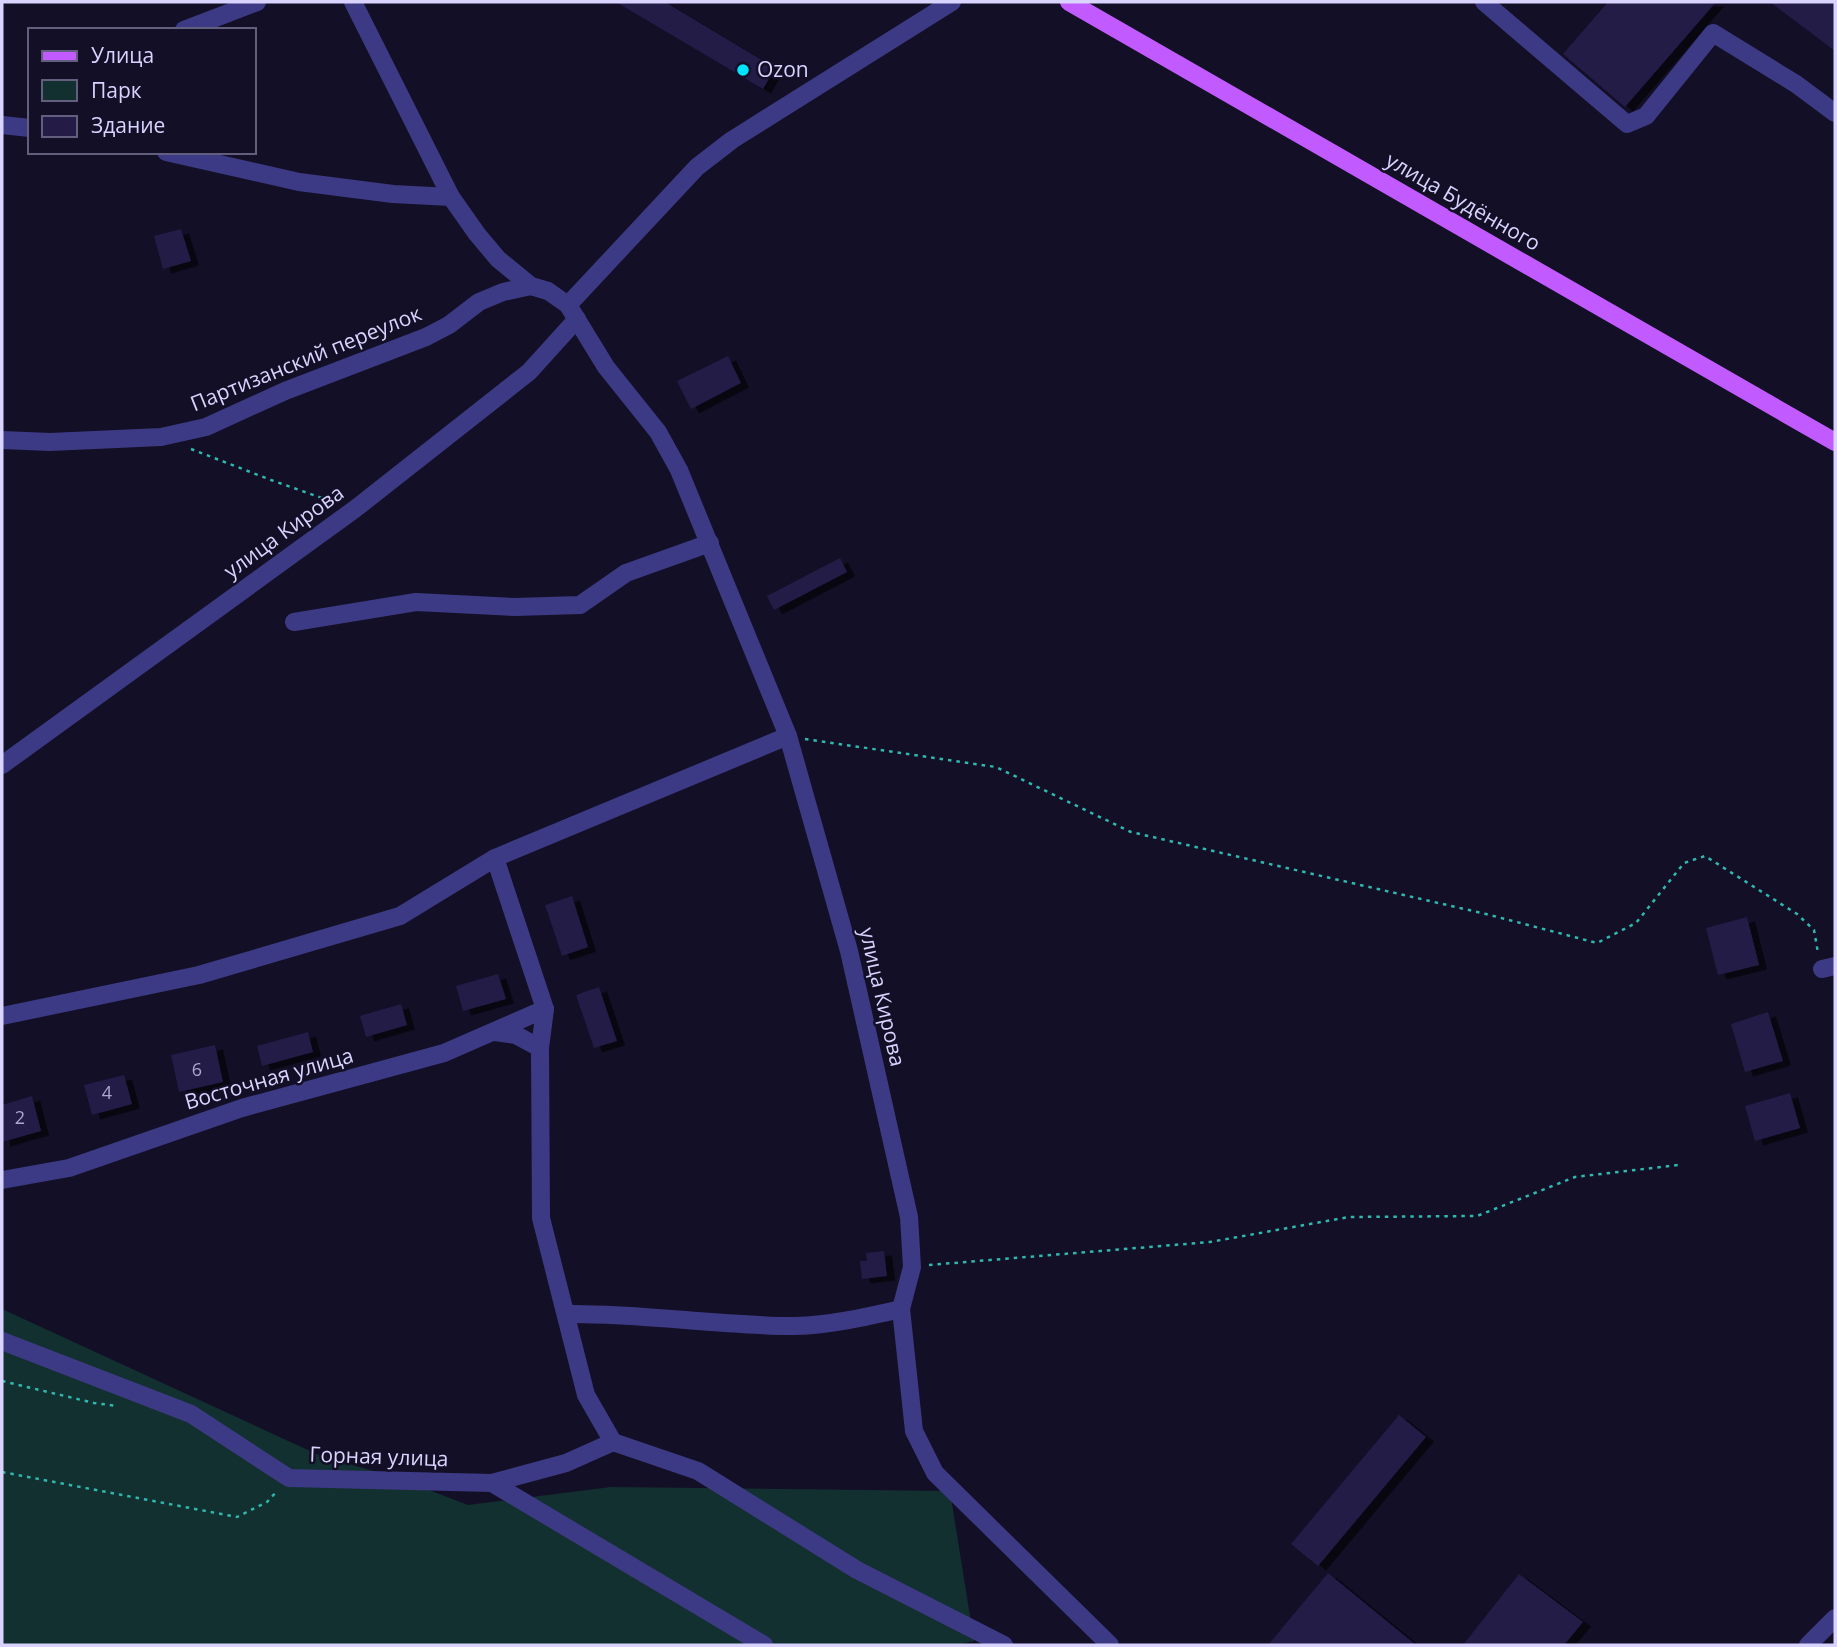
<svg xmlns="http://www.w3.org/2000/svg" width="1837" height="1647" font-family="'Open Sans',sans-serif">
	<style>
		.green { fill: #12302f }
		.building { fill: #241b47; filter: url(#shadow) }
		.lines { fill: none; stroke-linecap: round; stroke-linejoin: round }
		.path { stroke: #2fb8b0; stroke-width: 2.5; stroke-dasharray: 3.5 5; stroke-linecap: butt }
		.minor { stroke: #3d3a85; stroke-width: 18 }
		.major { stroke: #c25bff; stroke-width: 18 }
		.poi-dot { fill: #00e5ff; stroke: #130f26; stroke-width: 2.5 }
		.labels { text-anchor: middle; stroke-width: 5; stroke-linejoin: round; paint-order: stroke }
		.number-label { font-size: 18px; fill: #aca6d1 }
		.poi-label { font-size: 21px; fill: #d9d4ff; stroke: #130f26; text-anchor: start }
		.street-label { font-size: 21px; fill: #d9d4ff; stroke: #130f26 }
	</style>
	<defs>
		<filter id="shadow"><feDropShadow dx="8" dy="4.5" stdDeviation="0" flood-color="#0009"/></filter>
	</defs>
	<rect width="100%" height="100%" fill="#130f26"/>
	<path class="green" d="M2,1309L321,1456L395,1477L468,1505L611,1487L950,1491L974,1641L955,1645H2Z"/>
	<g class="building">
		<path d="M616,2H665L775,68L763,89Z"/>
		<path d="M1608,2H1716L1625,107L1563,54Z"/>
		<path d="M1770,2H1835V51Z"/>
		<path d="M181,229L191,261L163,269L154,236Z"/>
		<path d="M728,356L741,383L691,409L677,381Z"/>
		<path d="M840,558L847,572L774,610L767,596Z"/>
		<path d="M572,896L588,947L562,956L545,905Z"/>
		<path d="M1747,917L1759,965L1718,975L1706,928Z"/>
		<path d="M498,974L506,999L463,1011L456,986Z"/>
		<path d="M599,987L617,1041L594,1048L576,995Z"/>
		<path d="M401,1004L407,1025L366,1037L360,1016Z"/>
		<path d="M1768,1012L1783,1061L1745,1072L1731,1024Z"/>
		<path d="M308,1032L313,1052L262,1066L257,1046Z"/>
		<path d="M215,1045L223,1082L179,1092L171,1055Z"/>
		<path d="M124,1075L132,1104L92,1115L84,1085Z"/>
		<path d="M1790,1093L1800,1128L1755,1141L1745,1106Z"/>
		<path d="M32,1096L41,1131L2,1142V1105Z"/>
		<path d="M884,1251L887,1276L862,1279L860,1261H867L866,1253Z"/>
		<path d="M1399,1415L1426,1437L1318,1566L1291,1544Z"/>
		<path d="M1328,1573L1416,1645H1268Z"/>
		<path d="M1519,1574L1583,1622L1564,1645H1463Z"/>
	</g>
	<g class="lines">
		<g class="path">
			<path d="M191,449L271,480L336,503"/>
			<path d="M805,739L996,767L1131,832L1486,914L1597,943L1636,923L1684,863L1705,856L1797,914L1814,930L1818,953"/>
			<path d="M929,1265L1210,1242L1349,1217L1477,1216L1575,1177L1678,1165"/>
			<path d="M2,1381L94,1403L118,1406"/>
			<path d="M2,1472L237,1517L267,1502L277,1491"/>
		</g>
		<g class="minor">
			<path d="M353,2L451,197L477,234L498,259L531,286L548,291L568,305L606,367L658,432L679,470L788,736L849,951L909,1217L912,1267L901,1309L914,1431L935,1473L1110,1645"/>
			<path d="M1484,2L1627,124L1646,116L1713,33L1796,84L1835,113"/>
			<path d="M184,30L257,2"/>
			<path d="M2,125L30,128"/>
			<path d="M166,152L299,182L393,194L451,197"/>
			<path d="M568,305L697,167L732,140L952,2"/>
			<path d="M2,440L50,442L161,437L206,427L285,391L426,337L449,325L479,302L503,292L531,286"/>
			<path d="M294,622L416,602L515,607L580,605L626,573L710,543"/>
			<path d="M2,765L355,509L529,372L577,319"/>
			<path d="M495,858L545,1009L540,1048L541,1218L586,1395L613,1442"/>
			<path d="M1822,969L1835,966"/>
			<path d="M2,1016L199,975L400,916L495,858L788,736"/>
			<path d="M495,1032L516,1035L540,1048"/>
			<path d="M2,1180L69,1168L242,1108L444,1053L545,1009"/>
			<path d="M566,1314C643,1313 719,1326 795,1326C831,1325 866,1317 901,1309"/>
			<path d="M2,1341L191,1414L289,1478L492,1483L566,1463L613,1442"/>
			<path d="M613,1442L698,1471L857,1570L1004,1645"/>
			<path d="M492,1483L764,1645"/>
			<path d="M1808,1645L1835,1618"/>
		</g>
		<path class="major" d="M1069,2L1835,442"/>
	</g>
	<circle class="poi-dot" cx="743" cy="70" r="7"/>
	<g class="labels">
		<g class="number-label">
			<text x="197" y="1076">6</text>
			<text x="107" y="1099">4</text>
			<text x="20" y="1124">2</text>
		</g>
		<g class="poi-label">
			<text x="757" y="77">Ozon</text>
		</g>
		<g class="street-label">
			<text transform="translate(1463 202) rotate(30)" y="7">улица Будённого</text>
			<text transform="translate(306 359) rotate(-22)" y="7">Партизанский переулок</text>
			<text transform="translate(284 532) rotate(-36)" y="7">улица Кирова</text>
			<text transform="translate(882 997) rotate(77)" y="7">улица Кирова</text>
			<text transform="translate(269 1079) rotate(-16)" y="7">Восточная улица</text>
			<text transform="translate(379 1457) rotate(2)" y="7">Горная улица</text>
		</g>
	</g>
	<rect width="1837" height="1647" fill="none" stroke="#d9d4ff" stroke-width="7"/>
	<rect x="28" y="28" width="228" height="126" fill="#130f26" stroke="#625e7d" stroke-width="2"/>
	<rect x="42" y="51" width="35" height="10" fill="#c25bff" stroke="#625e7d" stroke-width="2"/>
	<text x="91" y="63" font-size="21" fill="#d9d4ff">Улица</text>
	<rect x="42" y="80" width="35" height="21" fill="#12302f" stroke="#625e7d" stroke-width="2"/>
	<text x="91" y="98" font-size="21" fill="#d9d4ff">Парк</text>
	<rect x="42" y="116" width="35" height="21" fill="#241b47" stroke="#625e7d" stroke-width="2"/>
	<text x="91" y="133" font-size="21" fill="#d9d4ff">Здание</text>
</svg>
